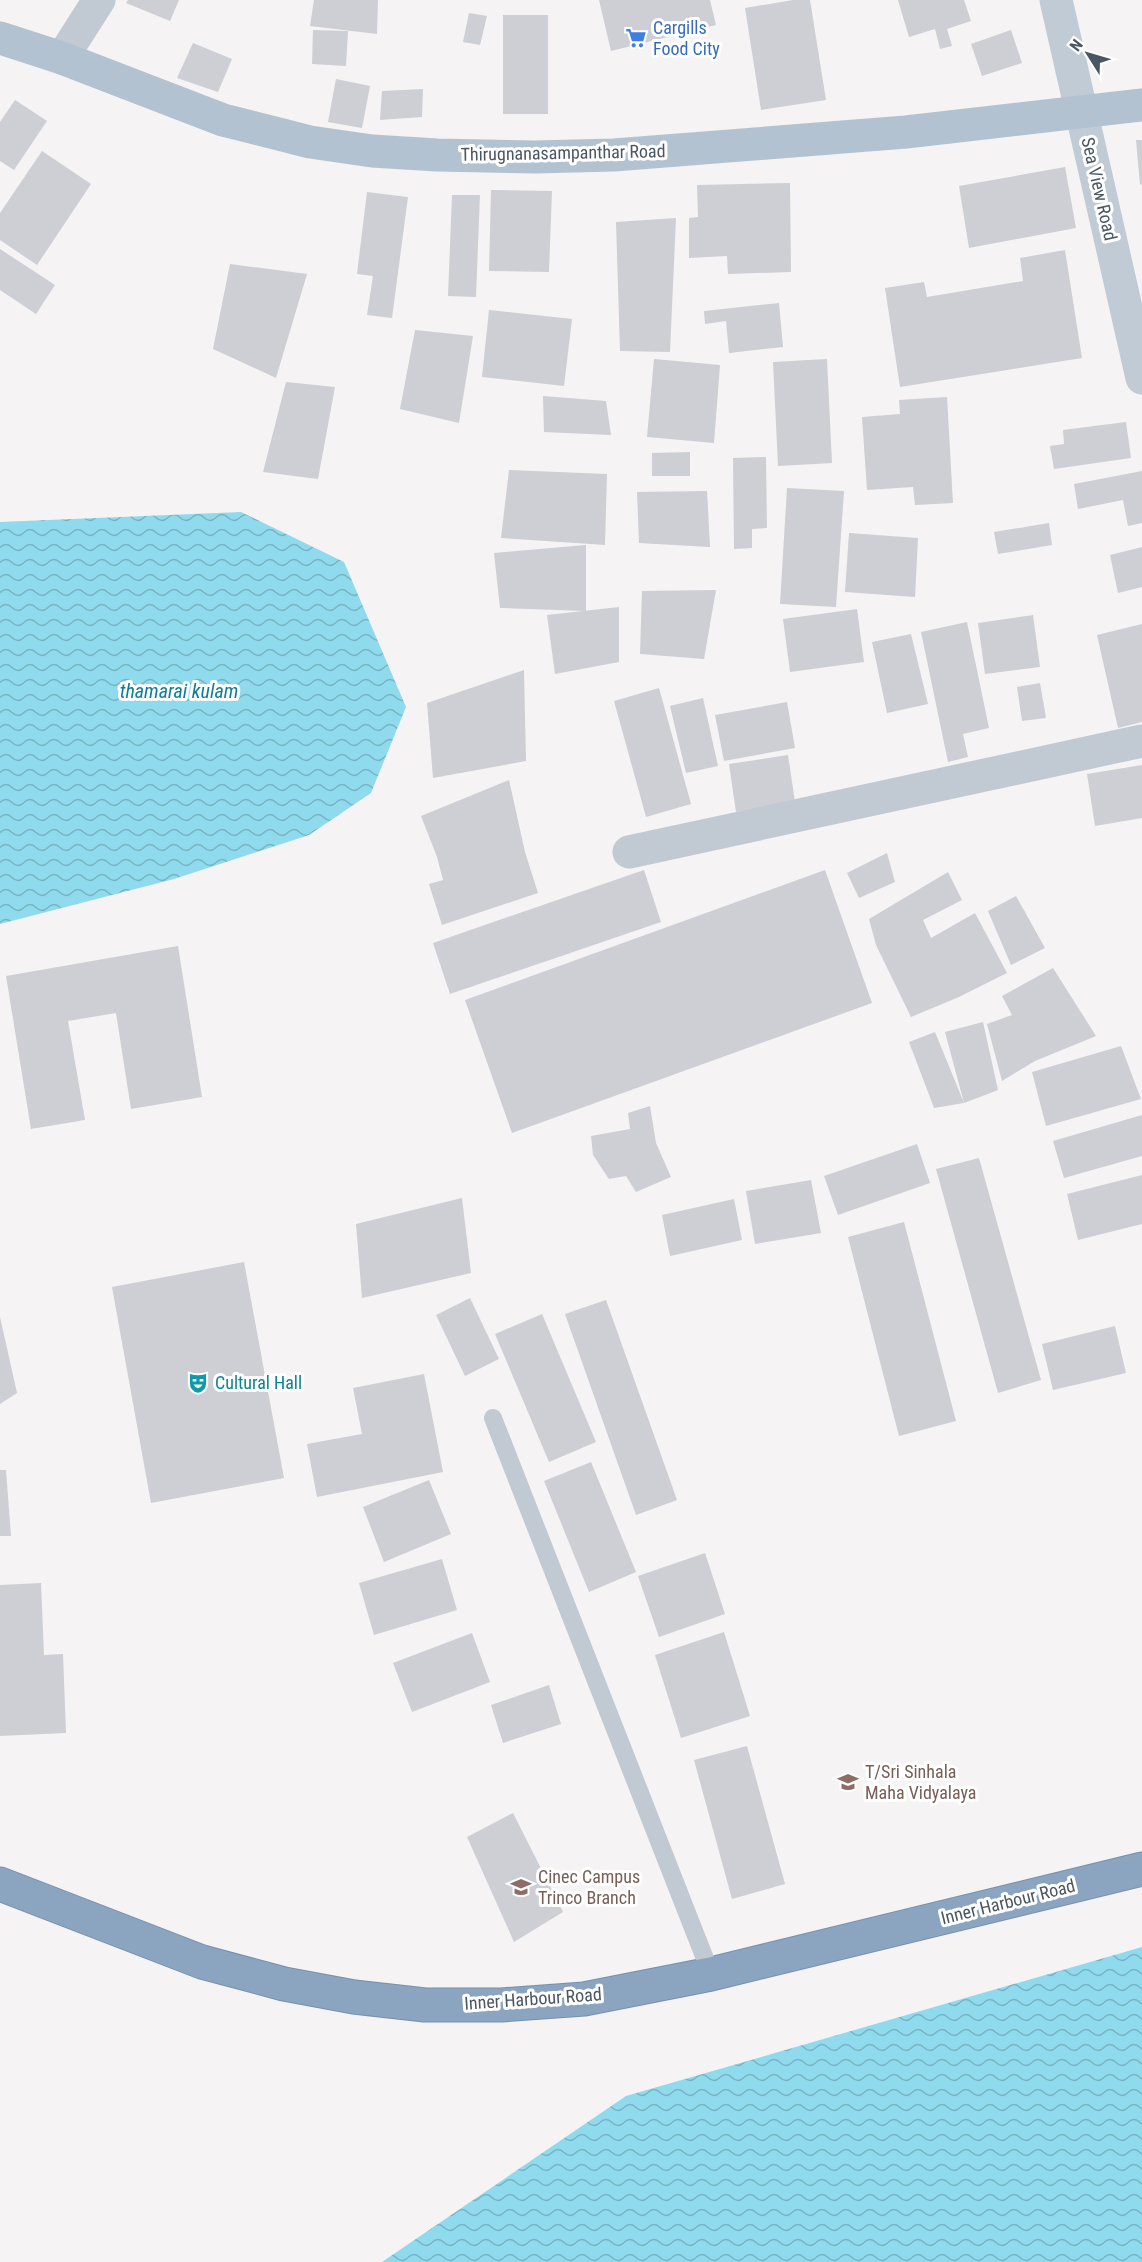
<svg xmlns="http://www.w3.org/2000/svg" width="1142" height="2262" font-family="'Roboto Condensed',sans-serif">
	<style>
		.water { fill: url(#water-waves) }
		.building { fill: #cdcfd5 }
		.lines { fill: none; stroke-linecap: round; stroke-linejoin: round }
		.highway-casing { stroke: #7690ad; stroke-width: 35 }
		.lane { stroke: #c1cad2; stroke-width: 18 }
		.street { stroke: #c1cad2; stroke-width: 33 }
		.secondary { stroke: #c1cbd6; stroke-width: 33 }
		.primary { stroke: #b3c2d1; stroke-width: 33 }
		.highway { stroke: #8ba5c1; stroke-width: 33 }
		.labels { text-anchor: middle; stroke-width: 6; stroke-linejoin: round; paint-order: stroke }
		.shop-label { font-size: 18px; fill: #366cbe; stroke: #fff; text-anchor: start }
		.street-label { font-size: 18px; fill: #4a5661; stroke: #fff }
		.culture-label { font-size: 18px; fill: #0d838f; stroke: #fff; text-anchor: start }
		.education-label { font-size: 18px; fill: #785e54; stroke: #fff; text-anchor: start }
		.water-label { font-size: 20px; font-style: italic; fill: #0c7c9b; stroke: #fff }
	</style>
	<defs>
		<pattern id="water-waves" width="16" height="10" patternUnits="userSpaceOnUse" patternTransform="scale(1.5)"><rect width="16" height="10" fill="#90daee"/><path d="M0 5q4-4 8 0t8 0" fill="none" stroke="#78b4c4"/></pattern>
	</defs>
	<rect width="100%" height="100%" fill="#f5f3f3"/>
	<g class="water">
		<path d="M241,512L344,562L406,707L371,793L309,835L174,879L0,924V522Z"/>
		<path d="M1142,1947V2262H382L626,2096Z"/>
	</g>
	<g class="building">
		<path d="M128,0H179L170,21L126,3Z"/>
		<path d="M314,0H378L377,34L310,26Z"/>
		<path d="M599,0H710L716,25L611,51Z"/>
		<path d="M793,0H810L826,100L761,110L745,8Z"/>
		<path d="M898,0H964L971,21L947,29L952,46L940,49L935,29L909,37Z"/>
		<path d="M469,13L487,16L480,45L463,42Z"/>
		<rect x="503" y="15" width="45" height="99"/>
		<path d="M313,30L348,31L346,66L312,64Z"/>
		<path d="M1011,30L1022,63L982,76L971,44Z"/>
		<path d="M193,43L232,59L218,92L177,78Z"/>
		<path d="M336,79L370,86L362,128L328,122Z"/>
		<path d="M423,89L422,117L380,120L382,91Z"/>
		<path d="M15,100L47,121L14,170L0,161V122Z"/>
		<path d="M1136,140H1142V184L1140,185Z"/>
		<path d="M42,151L91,184L37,265L0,240V213Z"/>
		<path d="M1065,167L1076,228L969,248L959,186Z"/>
		<path d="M790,183L791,272L728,274L727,256L689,258V218L698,217L697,185Z"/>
		<path d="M491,190L552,191L549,272L489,271Z"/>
		<path d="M367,192L408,197L392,318L367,315L373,276L357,274Z"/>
		<path d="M452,195H480L476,297L448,296Z"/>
		<path d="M676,218L670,352L620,351L616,222Z"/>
		<path d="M0,249L55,285L36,314L0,290Z"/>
		<path d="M1065,250L1082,358L900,387L885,288L924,282L927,297L1023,281L1020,258Z"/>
		<path d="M230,264L307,274L276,378L213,349Z"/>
		<path d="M779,303L783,347L729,353L726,321L705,324L704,311Z"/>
		<path d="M489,310L572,319L564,386L482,377Z"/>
		<path d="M415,330L473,336L459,423L400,409Z"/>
		<path d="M654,359L720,365L714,443L647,437Z"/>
		<path d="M827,359L832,463L778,466L773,362Z"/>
		<path d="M286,382L335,387L318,479L263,472Z"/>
		<path d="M543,396L606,401L611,435L544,432Z"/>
		<path d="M947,397L953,503L915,505L913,487L867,490L862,417L900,414L899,400Z"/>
		<path d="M1126,422L1131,458L1054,469L1050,446L1064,444L1063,430Z"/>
		<path d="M690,452V476H652V453Z"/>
		<path d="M766,457L767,528L752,529V548L734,549L733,458Z"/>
		<path d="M509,470L607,474L605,545L501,538Z"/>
		<path d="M1142,471V523L1128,526L1123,500L1078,509L1074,484Z"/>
		<path d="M787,488L844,491L836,607L780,604Z"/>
		<path d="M707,491L710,547L639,543L637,492Z"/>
		<path d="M1049,523L1052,545L998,554L994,532Z"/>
		<path d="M849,533L918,538L915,597L845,592Z"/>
		<path d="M586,545V611L500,608L494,553Z"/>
		<path d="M1142,547V587L1118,593L1110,555Z"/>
		<path d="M716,590L704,659L640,654L642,591Z"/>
		<path d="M619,607V662L555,674L547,615Z"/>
		<path d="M857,609L864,662L790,672L783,619Z"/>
		<path d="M1033,615L1040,667L985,674L978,623Z"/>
		<path d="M967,622L989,728L963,734L968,757L948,762L921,632Z"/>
		<path d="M1142,624V722L1118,728L1097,635Z"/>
		<path d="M911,634L928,704L887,713L872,642Z"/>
		<path d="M524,670L526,761L433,778L427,703Z"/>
		<path d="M1040,683L1046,718L1022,721L1017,687Z"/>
		<path d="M659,688L691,804L646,817L614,701Z"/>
		<path d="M703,698L718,766L686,773L670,706Z"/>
		<path d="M787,702L795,748L724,761L715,715Z"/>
		<path d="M788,755L795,802L736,812L729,764Z"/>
		<path d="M1142,765V818L1095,826L1087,774Z"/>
		<path d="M509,780L525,852L538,893L442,925L429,884L443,880L437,857L421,816Z"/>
		<path d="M887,853L895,882L859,898L847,873Z"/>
		<path d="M644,870L661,922L450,994L433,943Z"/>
		<path d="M825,870L872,1003L512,1133L465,1000Z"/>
		<path d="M948,872L962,900L923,920L931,938L975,913L1007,973L959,997L911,1017L876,945L869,919Z"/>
		<path d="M1016,896L1045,948L1011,965L988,911Z"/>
		<path d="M178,946L202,1097L131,1109L116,1013L68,1021L85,1120L31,1129L6,976Z"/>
		<path d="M1053,968L1096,1036L1035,1061L1002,1081L987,1024L1012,1015L1002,996Z"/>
		<path d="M983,1022L998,1090L964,1103L934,1108L909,1042L935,1032L964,1103L945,1032Z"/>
		<path d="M1121,1046L1141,1099L1046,1126L1032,1072Z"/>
		<path d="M650,1106L656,1143L671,1177L636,1192L626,1176L609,1179L593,1155L591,1136L630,1129L628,1113Z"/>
		<path d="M1142,1115V1156L1064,1178L1053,1141Z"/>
		<path d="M917,1144L930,1183L838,1215L824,1176Z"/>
		<path d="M979,1158L1041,1380L998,1393L936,1169Z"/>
		<path d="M1142,1175V1224L1078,1240L1067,1194Z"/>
		<path d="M811,1180L821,1233L755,1244L746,1191Z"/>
		<path d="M462,1198L471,1273L362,1298L356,1224Z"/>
		<path d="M734,1199L742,1240L670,1256L662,1215Z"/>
		<path d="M904,1222L956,1421L899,1436L848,1237Z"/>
		<path d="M244,1262L284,1478L151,1503L112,1287Z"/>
		<path d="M470,1298L499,1359L465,1376L436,1315Z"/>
		<path d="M606,1300L677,1500L636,1515L565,1314Z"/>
		<path d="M542,1314L596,1442L549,1462L495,1334Z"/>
		<path d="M0,1317L17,1393L0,1404Z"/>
		<path d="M1115,1326L1126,1373L1053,1390L1042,1344Z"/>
		<path d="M424,1374L443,1472L317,1497L307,1444L362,1434L353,1388Z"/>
		<path d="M591,1462L636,1572L589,1592L544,1481Z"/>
		<path d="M0,1470H6L11,1536H0Z"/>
		<path d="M429,1480L451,1534L384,1562L363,1507Z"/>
		<path d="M705,1553L725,1614L659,1637L638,1576Z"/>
		<path d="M442,1559L457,1610L374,1635L359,1583Z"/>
		<path d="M41,1583L44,1655L63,1654L66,1733L0,1736V1585Z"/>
		<path d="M724,1632L750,1716L681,1738L655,1655Z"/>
		<path d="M472,1633L490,1682L412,1712L393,1663Z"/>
		<path d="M549,1685L561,1724L503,1743L491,1705Z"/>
		<path d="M747,1746L785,1884L732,1899L694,1760Z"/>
		<path d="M513,1813L563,1912L514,1942L467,1837Z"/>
	</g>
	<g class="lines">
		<g class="highway-casing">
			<path id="highway" d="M0,1884L202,1962L284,1984L354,1997L425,2005H501L584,1999L711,1974L1142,1869"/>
		</g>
		<path class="lane" d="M493,1418L711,1974"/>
		<g class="street">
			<path d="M62,58L99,0"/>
			<path d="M629,852L1142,741"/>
		</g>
		<path class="secondary" d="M1056,0L1142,378"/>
		<path class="primary" d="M0,38L62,58L223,120L310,142L372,151L437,155L535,157L614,155L906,132L1142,105"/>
		<use href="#highway" class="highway"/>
	</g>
	<defs>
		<g id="supermarket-bare" transform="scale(1.62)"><path d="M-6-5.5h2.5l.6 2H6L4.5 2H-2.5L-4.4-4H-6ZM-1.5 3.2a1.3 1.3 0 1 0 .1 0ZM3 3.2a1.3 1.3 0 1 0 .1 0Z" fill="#3f7fe0" stroke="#fff" stroke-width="2.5" paint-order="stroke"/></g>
		<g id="theatre-bare" transform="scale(1.62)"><path d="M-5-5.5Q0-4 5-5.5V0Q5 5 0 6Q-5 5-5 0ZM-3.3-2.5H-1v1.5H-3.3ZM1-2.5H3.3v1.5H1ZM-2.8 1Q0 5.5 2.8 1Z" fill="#0f9aa8" stroke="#fff" stroke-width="2.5" paint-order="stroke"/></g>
		<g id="school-bare" transform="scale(1.62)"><path d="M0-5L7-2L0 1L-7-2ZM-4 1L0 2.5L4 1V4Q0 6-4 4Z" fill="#8d6e63" stroke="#fff" stroke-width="2.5" paint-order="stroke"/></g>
		<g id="university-bare" transform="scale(1.62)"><path d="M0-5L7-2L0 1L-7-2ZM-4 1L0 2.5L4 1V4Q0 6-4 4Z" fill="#8d6e63" stroke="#fff" stroke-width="2.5" paint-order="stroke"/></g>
	</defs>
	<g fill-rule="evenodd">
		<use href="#supermarket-bare" x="636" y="38"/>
		<use href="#theatre-bare" x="198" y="1383"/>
		<use href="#school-bare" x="848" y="1782"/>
		<use href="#university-bare" x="521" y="1887"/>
	</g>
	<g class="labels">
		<g class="shop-label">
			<text x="653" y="34">Cargills<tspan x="653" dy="21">Food City</tspan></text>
		</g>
		<g class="street-label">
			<text transform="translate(563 153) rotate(-1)" y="6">Thirugnanasampanthar Road</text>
			<text transform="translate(1099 189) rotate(77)" y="6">Sea View Road</text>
			<text transform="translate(1008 1902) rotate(-14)" y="6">Inner Harbour Road</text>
			<text transform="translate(533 1999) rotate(-4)" y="6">Inner Harbour Road</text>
		</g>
		<g class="culture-label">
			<text x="215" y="1389">Cultural Hall</text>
		</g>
		<g class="education-label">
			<text x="865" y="1778">T/Sri Sinhala<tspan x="865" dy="21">Maha Vidyalaya</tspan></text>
			<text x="538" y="1883">Cinec Campus<tspan x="538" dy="21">Trinco Branch</tspan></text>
		</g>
		<g class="water-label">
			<text x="179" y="698">thamarai kulam</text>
		</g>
	</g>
	<g transform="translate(1088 54) rotate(307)" stroke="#ffffff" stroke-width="4.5" paint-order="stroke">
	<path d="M0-4.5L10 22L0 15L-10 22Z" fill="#4a5661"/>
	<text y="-9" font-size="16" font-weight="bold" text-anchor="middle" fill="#4a5661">N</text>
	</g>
</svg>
